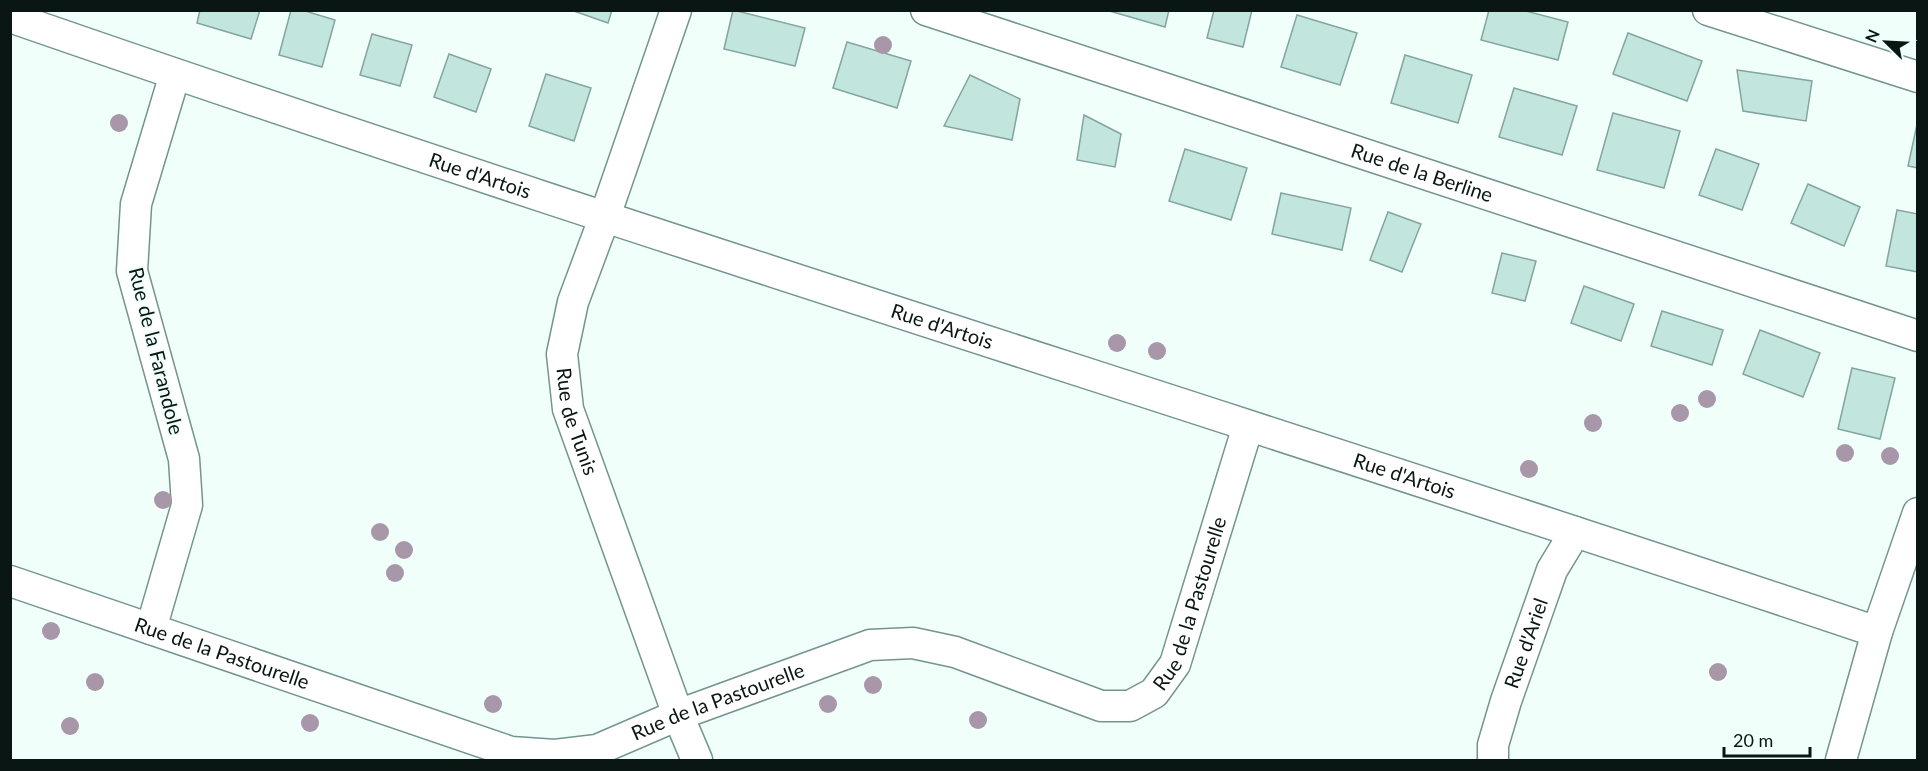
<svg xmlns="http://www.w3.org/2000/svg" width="1928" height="771" font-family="Lato,sans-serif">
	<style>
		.building { fill: #c2e6de; stroke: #83a59e; stroke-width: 1.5 }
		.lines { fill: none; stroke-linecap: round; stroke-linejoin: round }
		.street-casing { stroke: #73958d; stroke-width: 33 }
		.street { stroke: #fff; stroke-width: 30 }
		.tree { fill: #a896a9 }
		.labels { text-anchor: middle; stroke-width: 4.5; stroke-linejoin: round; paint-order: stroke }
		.street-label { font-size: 20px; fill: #091613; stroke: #f1fffb }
	</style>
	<rect width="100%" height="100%" fill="#f1fffb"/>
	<g class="building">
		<path d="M200,10H260L251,39L197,23Z"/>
		<path d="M291,10H302L335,20L322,67L279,55Z"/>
		<path d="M571,10H612L608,23Z"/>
		<path d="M733,10L805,28L795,66L724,49Z"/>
		<path d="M1106,10H1169L1165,27Z"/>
		<path d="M1214,10H1252L1243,47L1207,38Z"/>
		<path d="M1489,10H1522L1568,22L1558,60L1481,40Z"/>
		<path d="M1297,15L1357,33L1340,85L1281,67Z"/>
		<path d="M1628,33L1702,61L1687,101L1613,74Z"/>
		<path d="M372,34L412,45L400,86L360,75Z"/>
		<path d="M847,42L911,61L897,108L833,88Z"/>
		<path d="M449,54L491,69L476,112L434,97Z"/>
		<path d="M1405,55L1472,75L1458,123L1391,103Z"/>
		<path d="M1737,70L1812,81L1806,121L1743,111Z"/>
		<path d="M546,74L591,88L574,141L529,126Z"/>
		<path d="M970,75L1020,99L1012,140L944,126Z"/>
		<path d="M1514,88L1577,106L1562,155L1499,137Z"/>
		<path d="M1613,113L1680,131L1664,188L1597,170Z"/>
		<path d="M1084,115L1121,134L1115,167L1077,160Z"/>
		<path d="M1918,120V168L1908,166Z"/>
		<path d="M1185,149L1247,168L1231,220L1169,201Z"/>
		<path d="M1716,149L1759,164L1742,210L1699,195Z"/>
		<path d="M1808,184L1860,207L1844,246L1791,223Z"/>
		<path d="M1281,193L1351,208L1342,250L1272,234Z"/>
		<path d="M1897,210L1918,214V272L1886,266Z"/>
		<path d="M1388,212L1421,224L1402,272L1370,260Z"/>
		<path d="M1502,253L1536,261L1525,301L1492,293Z"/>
		<path d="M1584,286L1634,304L1621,341L1571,323Z"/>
		<path d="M1662,311L1723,330L1712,365L1651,346Z"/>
		<path d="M1760,330L1820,353L1803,397L1743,374Z"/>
		<path d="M1852,368L1895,378L1880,439L1838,429Z"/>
	</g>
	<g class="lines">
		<g class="street-casing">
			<g id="street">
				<path id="s1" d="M676,10L605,216L573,302L562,354L568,409L678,715L697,760"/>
				<path id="s2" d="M926,10L1918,336"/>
				<path d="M1708,10L1918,77"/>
				<path id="s3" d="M10,17C629,232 1256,423 1877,632"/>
				<path id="s4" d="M10,581L511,752L555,755L597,750L678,715L870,645L913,643L955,652L1101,706H1130L1154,693L1175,664L1248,426"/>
				<path d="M151,629L187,505L184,459L132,271L136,204L175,74"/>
				<path id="s5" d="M1493,760V745L1506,701L1552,570L1575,532"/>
				<path d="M1841,760L1877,632L1918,513"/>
			</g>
		</g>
		<use href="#street" class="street"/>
	</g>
	<g class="tree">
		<circle cx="883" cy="45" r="9"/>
		<circle cx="119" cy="123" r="9"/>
		<circle cx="1117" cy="343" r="9"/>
		<circle cx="1157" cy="351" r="9"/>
		<circle cx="1707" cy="399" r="9"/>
		<circle cx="1680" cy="413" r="9"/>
		<circle cx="1593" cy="423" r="9"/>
		<circle cx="1845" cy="453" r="9"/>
		<circle cx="1890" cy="456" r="9"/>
		<circle cx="1529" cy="469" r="9"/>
		<circle cx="163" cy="500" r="9"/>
		<circle cx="380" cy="532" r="9"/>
		<circle cx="404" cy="550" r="9"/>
		<circle cx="395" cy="573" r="9"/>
		<circle cx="51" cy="631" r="9"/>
		<circle cx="1718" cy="672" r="9"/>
		<circle cx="95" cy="682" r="9"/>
		<circle cx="873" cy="685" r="9"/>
		<circle cx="493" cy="704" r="9"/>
		<circle cx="828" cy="704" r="9"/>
		<circle cx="978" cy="720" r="9"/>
		<circle cx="310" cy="723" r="9"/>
		<circle cx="70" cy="726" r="9"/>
	</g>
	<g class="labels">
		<g class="street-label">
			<text dy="7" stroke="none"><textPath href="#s2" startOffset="522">Rue de la Berline</textPath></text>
			<text dy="7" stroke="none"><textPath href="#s3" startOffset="496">Rue d'Artois</textPath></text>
			<text dy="7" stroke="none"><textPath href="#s3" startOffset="982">Rue d'Artois</textPath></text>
			<text transform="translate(156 351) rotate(76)" y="7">Rue de la Farandole</text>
			<text dy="7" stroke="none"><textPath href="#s1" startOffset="432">Rue de Tunis</textPath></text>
			<text dy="7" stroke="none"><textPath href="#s3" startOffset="1468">Rue d'Artois</textPath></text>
			<text dy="7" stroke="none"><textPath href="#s4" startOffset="1304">Rue de la Pastourelle</textPath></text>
			<text dy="7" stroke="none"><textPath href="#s5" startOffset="122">Rue d'Ariel</textPath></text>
			<text dy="7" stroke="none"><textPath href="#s4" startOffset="224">Rue de la Pastourelle</textPath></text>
			<text dy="7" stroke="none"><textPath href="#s4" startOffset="746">Rue de la Pastourelle</textPath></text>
		</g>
	</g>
	<rect width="1928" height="771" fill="none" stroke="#091613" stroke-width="24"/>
	<g transform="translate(1886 42) rotate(294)" stroke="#f1fffb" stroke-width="4.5" paint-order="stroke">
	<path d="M0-4.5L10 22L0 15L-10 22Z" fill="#091613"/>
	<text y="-9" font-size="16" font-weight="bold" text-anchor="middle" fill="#091613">N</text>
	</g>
	<path d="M1724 747v9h86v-9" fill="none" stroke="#091613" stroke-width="3"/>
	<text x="1733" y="747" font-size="18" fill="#091613" stroke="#f1fffb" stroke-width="4.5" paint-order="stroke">20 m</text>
</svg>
